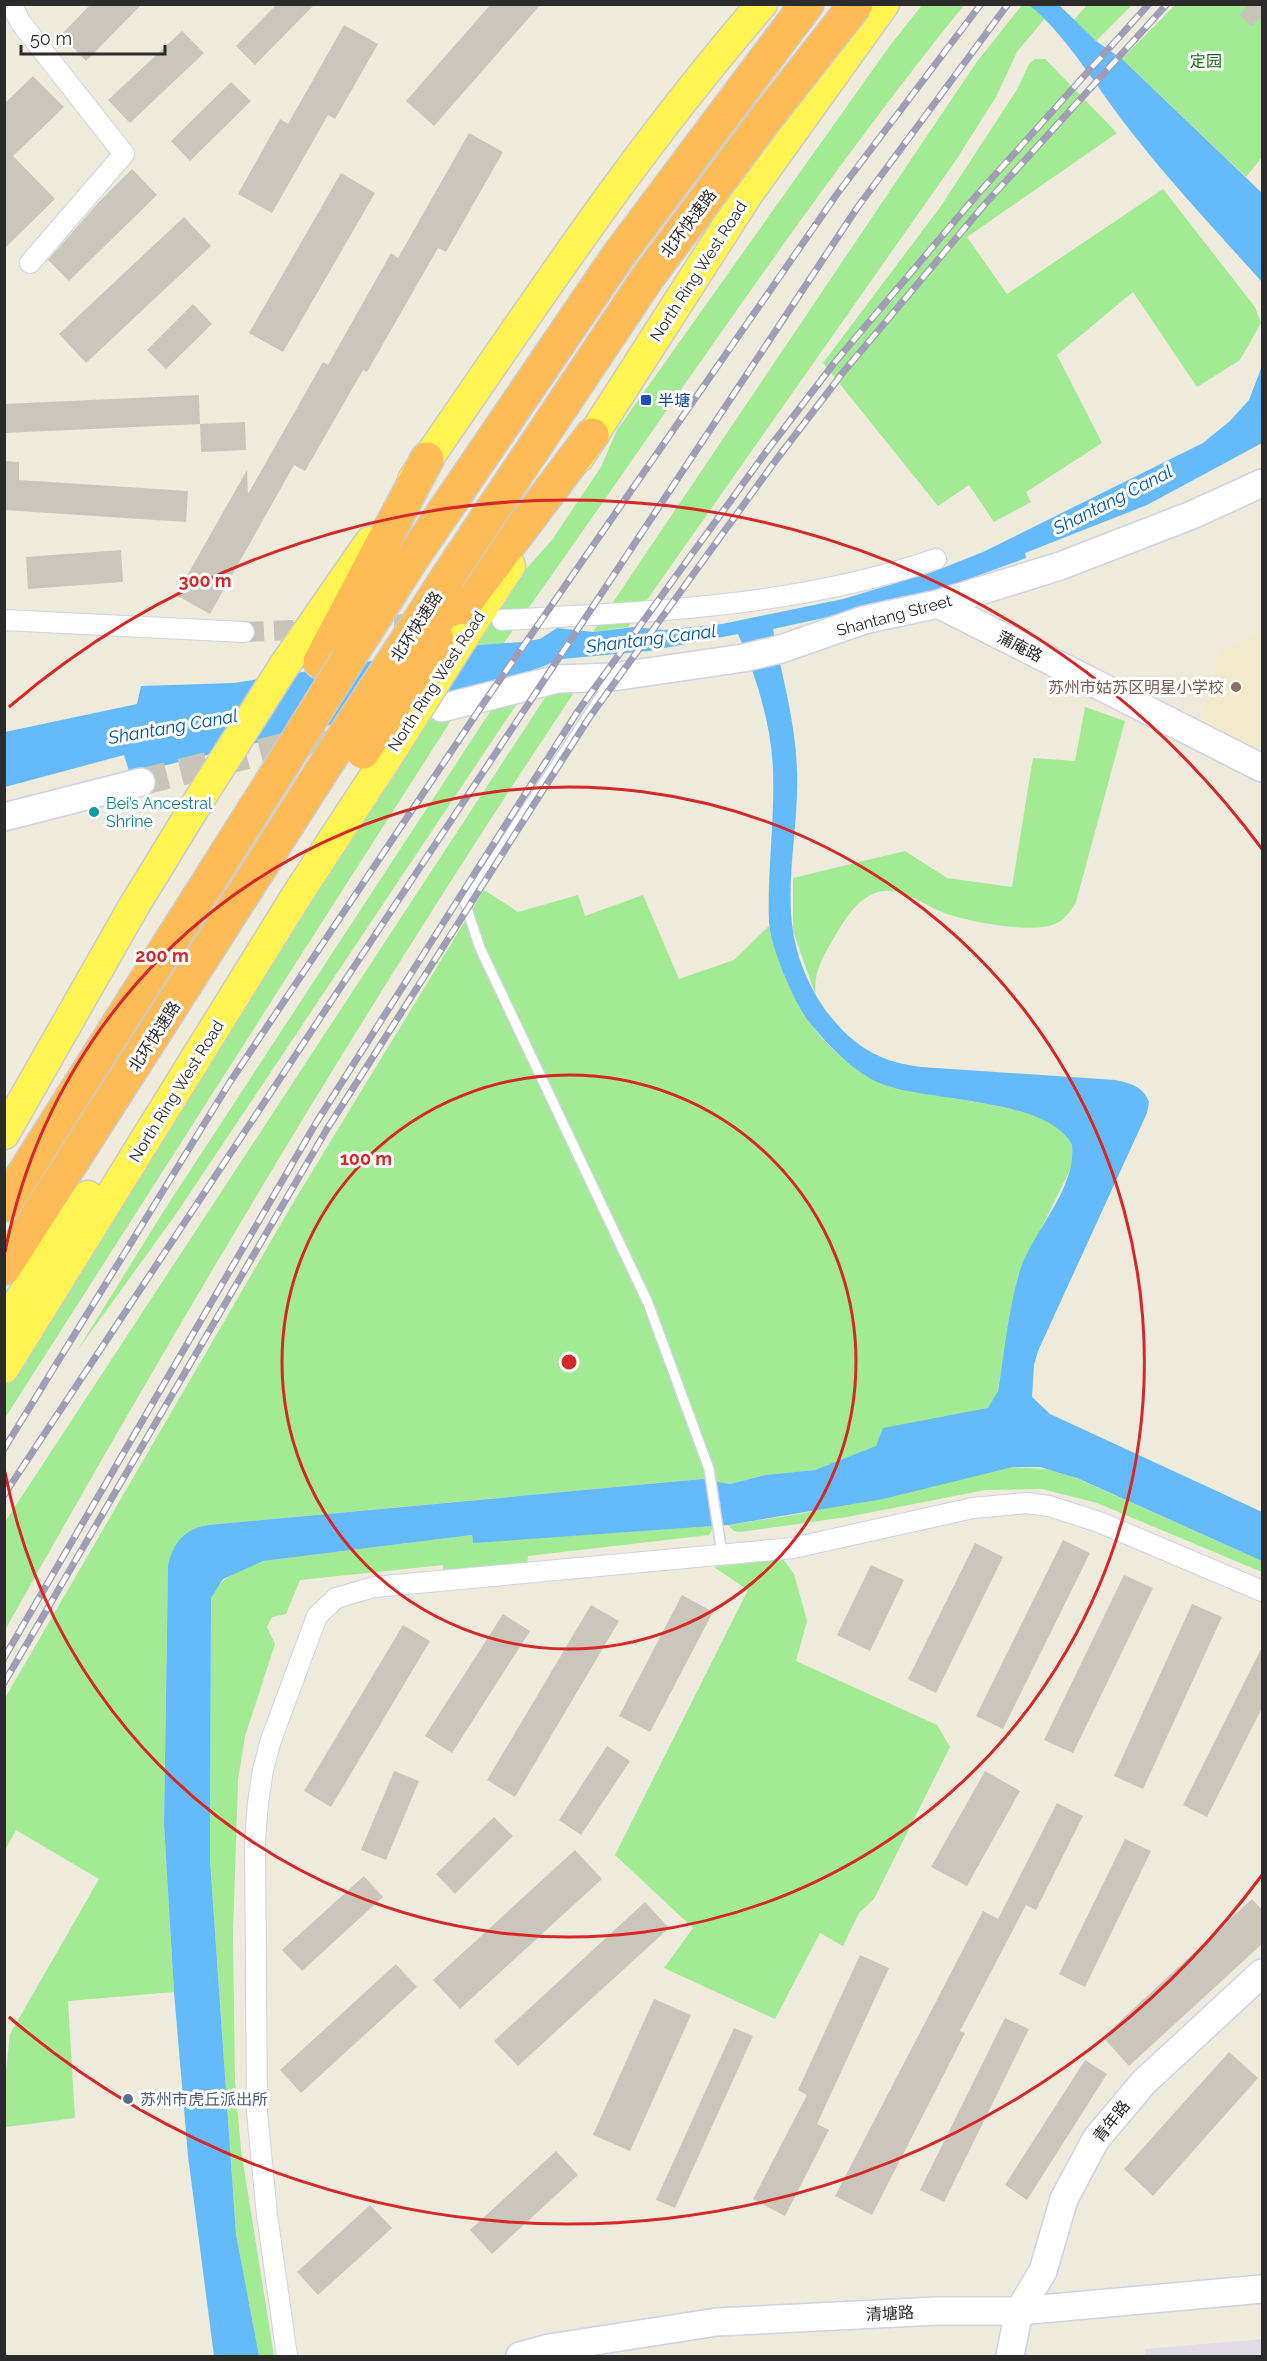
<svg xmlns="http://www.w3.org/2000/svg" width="1267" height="2361" font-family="Raleway,'Noto Sans SC',sans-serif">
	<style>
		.industrial { fill: #e1dde6 }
		.education { fill: #f2ebca }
		.green { fill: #a2ea93 }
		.water { fill: #65bafb }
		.building { fill: #cac6bc }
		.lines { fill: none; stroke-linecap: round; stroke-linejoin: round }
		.street-tunnel { stroke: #c7c4b9; stroke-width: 20; stroke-dasharray: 20 10; stroke-linecap: butt }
		.secondary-tunnel { stroke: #c7c4b9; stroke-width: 27; stroke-dasharray: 27 14; stroke-linecap: butt }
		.primary-tunnel { stroke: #c7c4b9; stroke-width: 30; stroke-dasharray: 30 15; stroke-linecap: butt }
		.lane-casing { stroke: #d1d2e5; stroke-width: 12 }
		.street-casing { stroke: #d1d2e5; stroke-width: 22 }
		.secondary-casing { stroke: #d1d2e5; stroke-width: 30 }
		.primary-casing { stroke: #ccc; stroke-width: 33 }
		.highway-casing { stroke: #ccc; stroke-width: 36 }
		.lane { stroke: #fff; stroke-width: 9 }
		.street { stroke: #fff; stroke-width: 20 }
		.secondary { stroke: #fff; stroke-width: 27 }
		.primary { stroke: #fff351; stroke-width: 30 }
		.highway { stroke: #ffbb56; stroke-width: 33 }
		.rail-casing { stroke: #9e9eb7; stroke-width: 7 }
		.rail { stroke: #fff; stroke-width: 4.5; stroke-dasharray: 14; stroke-linecap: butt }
		.primary-bridge-casing { stroke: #ccc; stroke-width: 33; stroke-linecap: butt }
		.highway-bridge-casing { stroke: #ccc; stroke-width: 36; stroke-linecap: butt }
		.primary-bridge { stroke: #fff351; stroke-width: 30 }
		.highway-bridge { stroke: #ffbb56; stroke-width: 33 }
		.ring { fill: none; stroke: #d62828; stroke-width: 3 }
		.transit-dot { fill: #1a4fb4; stroke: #fff; stroke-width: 2 }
		.education-dot { fill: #8d6e63; stroke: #fff; stroke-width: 2 }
		.culture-dot { fill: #0f9aa8; stroke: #fff; stroke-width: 2 }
		.service-dot { fill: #5c6f8a; stroke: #fff; stroke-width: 2 }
		.labels { text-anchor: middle; stroke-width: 6; stroke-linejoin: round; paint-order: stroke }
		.park-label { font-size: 16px; fill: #177113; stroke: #fff }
		.street-label { font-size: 16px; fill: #2b2b2b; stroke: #fff }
		.transit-label { font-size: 16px; fill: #164399; stroke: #fff; text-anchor: start }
		.education-label { font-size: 16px; fill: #785e54; stroke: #fff; text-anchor: end }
		.culture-label { font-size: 16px; fill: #0d838f; stroke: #fff; text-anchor: start }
		.service-label { font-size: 16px; fill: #4e5e75; stroke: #fff; text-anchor: start }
		.water-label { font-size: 18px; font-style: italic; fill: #0054aa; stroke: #fff }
		.centre { fill: #d62828; stroke: #fff; stroke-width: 3 }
		.ring-label { font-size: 18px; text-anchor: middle; font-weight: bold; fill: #d62828; stroke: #fff; stroke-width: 6; stroke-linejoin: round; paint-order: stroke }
	</style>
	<rect width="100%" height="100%" fill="#eeeadc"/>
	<path class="industrial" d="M1262,2339V2356H1145V2349Z"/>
	<path class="education" d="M1262,631V750L1200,723L1219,651Z"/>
	<g class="green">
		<path d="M1176,4L1262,5V157L1246,177L1122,59Z"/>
		<path d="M922,5H964C799,210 656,430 503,644L476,645L519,577L552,540L601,467L617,430L889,47Z"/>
		<path d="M1022,5H1056L1017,52L996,97L956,160L628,627L593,632L976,63Z"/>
		<path d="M1087,5H1132L1096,41L1073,21Z"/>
		<path d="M1035,59H1045L1051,65L1117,133L967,237L1007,294L1163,189L1255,307L1261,323L1240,360L1197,387L1133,292L1057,355L1102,443L1026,492L1031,502L994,522L969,485L938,506L823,363L941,206L1018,88L1029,64Z"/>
		<path d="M581,682C375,990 186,1308 5,1630V1522L552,687Z"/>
		<path d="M524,693L176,1214L77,1351L165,1209L499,698Z"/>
		<path d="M1085,707L1125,721L1076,902C1070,913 1062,923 1049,926C1022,932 971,922 944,913C923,905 899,884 875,893C856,900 845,920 835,936C824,955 812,973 816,996L793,931V878L905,851L947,878L1012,887L1033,758L1075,761Z"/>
		<path d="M457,711L5,1418V1384L302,918L311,885L423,719Z"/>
		<path d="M484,890L518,912L578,895L585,916L643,895L679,979L734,960L769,926C789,990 804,1033 862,1073C909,1105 1048,1095 1071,1143C1075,1151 1072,1162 1070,1170L1018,1275L996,1399L988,1408L815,1470L765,1475L730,1484L701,1479L208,1525C184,1529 174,1543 168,1565L164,1825L174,1992L68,2001L75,2118L6,2127L5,2080L10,2034L99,1879L16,1830L5,1850V1698L296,1198Z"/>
		<path d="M1013,1467L1058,1470L1262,1561V1572L1097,1503L1042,1489L985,1490L847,1517L740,1532L734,1531L728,1525L800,1514Z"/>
		<path d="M714,1526L709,1535L528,1556L527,1567L443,1576V1565L300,1580L286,1614L272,1617L267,1627L275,1644L245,1736L238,1780L233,1933L235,2081L241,2150L274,2356H259L236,2234L210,1860L211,1598C222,1575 240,1569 263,1561L472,1535L473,1542Z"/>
		<path d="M783,1559L794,1574L807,1621L796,1661L937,1725L950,1747L874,1899L859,1913L843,1946L820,1933L775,2019L664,1968L693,1928L615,1855L748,1590L714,1567Z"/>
	</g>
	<g class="water">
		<path d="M1029,5H1059L1096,41L1122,59L1262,193V282C1217,232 1171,183 1129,129C1100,92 1065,33 1029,5Z"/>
		<path d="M1262,366V443L1147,505L1025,553L1026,558L919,597L773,629C782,677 796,723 797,772C799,824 785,880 793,931C800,980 834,1037 881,1057C894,1063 908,1065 921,1067L1115,1080C1130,1083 1143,1086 1149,1102L1147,1113L1038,1351L1034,1365L1032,1397L1050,1414L1262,1512V1561L1077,1478L1040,1467H1013L883,1499L728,1525L473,1543L472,1535L263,1561L223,1579L211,1598L210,1860L236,2234L259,2356H214L188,2156L174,1992L164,1825L168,1565C173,1543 185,1528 208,1525L702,1479L730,1484L765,1475L815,1470L876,1446L883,1428L988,1408L998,1391C1004,1354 1008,1314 1018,1277C1029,1234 1077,1191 1072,1145C1049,1098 928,1102 882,1084C854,1073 829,1046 810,1023C794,1003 771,948 769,923C767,872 775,821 773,769C771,723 756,676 738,634L649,651L562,659L466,696L444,697L130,774L124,755L5,787V732L137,704L141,686L234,683L465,646L522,642L540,639L557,628L593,632L634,627L664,630L722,624L843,599L930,573L983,552L1203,443L1230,421L1249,400Z"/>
	</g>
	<g class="building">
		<path d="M91,4H142L86,61L61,35Z"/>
		<path d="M277,4H315L255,65L236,46Z"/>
		<path d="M491,4H541L434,126L406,101Z"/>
		<path d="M344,25L378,44L335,119L328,115L272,213L238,194L280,119L288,124Z"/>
		<path d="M182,31L204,53L130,123L108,100Z"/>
		<path d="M33,76L64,107L13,156L55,199L4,249V104Z"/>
		<path d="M231,82L251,101L190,161L171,141Z"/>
		<path d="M469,133L503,152L446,252L438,248L367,372L363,370L305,471L294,465L210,614L176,595L247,470L248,494L323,362L328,365L391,253L398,258Z"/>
		<path d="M132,169L157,195L69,281L48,260L98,203Z"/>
		<path d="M341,173L375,193L283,352L249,333Z"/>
		<path d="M184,217L211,246L86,363L59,334Z"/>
		<path d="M193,304L212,324L166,369L147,350Z"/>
		<path d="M199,395L200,424L4,433V404Z"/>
		<path d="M245,422L246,450L201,452L200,424Z"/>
		<path d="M4,461L19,462V480L188,491L186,522L4,510Z"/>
		<path d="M121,550L123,582L28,589L26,557Z"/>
		<path d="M1063,1540L1090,1553L1003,1729L976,1716Z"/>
		<path d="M975,1543L1003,1557L936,1693L908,1679Z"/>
		<path d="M871,1565L904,1580L870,1651L837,1635Z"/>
		<path d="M1124,1575L1153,1588L1073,1753L1044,1740Z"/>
		<path d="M682,1595L713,1612L650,1732L619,1716Z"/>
		<path d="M1192,1604L1222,1617L1143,1789L1114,1776Z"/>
		<path d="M591,1605L619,1621L515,1797L487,1780Z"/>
		<path d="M503,1614L530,1631L452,1753L425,1736Z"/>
		<path d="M403,1625L430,1641L331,1807L304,1791Z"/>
		<path d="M1263,1645V1706L1207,1817L1183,1805Z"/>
		<path d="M607,1746L630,1761L581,1835L559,1820Z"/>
		<path d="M394,1771L419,1781L386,1860L361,1850Z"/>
		<path d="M985,1771L1020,1791L967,1886L931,1867Z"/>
		<path d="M1057,1803L1083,1816L1036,1910L1026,1905L960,2031L965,2033L872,2215L835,2196L983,1911L998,1919Z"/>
		<path d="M494,1817L513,1836L455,1894L436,1874Z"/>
		<path d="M1125,1839L1151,1851L1085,1987L1059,1974Z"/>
		<path d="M575,1850L602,1879L460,2009L433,1980Z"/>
		<path d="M364,1876L383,1897L302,1971L282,1950Z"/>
		<path d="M1252,1899L1263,1911V1943L1129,2066L1103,2037Z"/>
		<path d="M645,1902L669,1928L518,2066L494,2041Z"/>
		<path d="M860,1955L889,1968L817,2124L829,2130L785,2216L753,2199L807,2095L798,2090Z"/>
		<path d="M396,1964L417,1987L301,2093L280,2070Z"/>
		<path d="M654,1999L691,2015L630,2151L593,2135Z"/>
		<path d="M1005,2018L1029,2029L944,2202L920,2190Z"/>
		<path d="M734,2028L753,2036L675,2208L656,2200Z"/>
		<path d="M1229,2052L1258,2078L1153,2196L1124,2169Z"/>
		<path d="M1085,2060L1107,2074L1027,2200L1005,2185Z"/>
		<path d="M556,2151L578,2175L492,2254L470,2230Z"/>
		<path d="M370,2205L392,2228L318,2295L297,2272Z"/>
	</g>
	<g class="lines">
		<g class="street-tunnel">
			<path d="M364,626L424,623"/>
			<path d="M244,632L316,629"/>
		</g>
		<path class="secondary-tunnel" d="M141,782L358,728"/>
		<path class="primary-tunnel" d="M1250,4L1262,16"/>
		<g class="lane-casing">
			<path id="lane" d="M610,682L465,903L480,948L648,1303L709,1469L722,1554"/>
		</g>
		<g class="street-casing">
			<g id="street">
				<path d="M11,4L21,23L124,154L30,263"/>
				<path d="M4,620L244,632"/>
				<path d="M502,620C648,612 797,607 936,559"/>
				<path d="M287,2356L267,2215L257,2112L255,1840L258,1803L263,1770L271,1740L317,1616L336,1598L374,1587L793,1548L973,1508L1027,1503L1049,1506L1099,1522L1262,1591"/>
			</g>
		</g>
		<g class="secondary-casing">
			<g id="secondary">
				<path d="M938,604L1262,768"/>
				<path d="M442,708L558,679L613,677L743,658L781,649L864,620L938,604L1060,566L1192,515L1262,483"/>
				<path d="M4,817L141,782"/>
				<path d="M520,2356L549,2348L717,2322L937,2311H1019L1262,2289"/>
				<path d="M1010,2356L1019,2311L1043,2271L1064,2199L1096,2139L1144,2082L1262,1973"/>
			</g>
		</g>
		<g class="primary-casing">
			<g id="primary">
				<path d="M579,457L747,195L884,4"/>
				<path d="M413,480C526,317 631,155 762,4"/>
				<path d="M462,639L510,566"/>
				<path d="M284,666L370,542"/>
				<path d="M4,1134L134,906L199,800"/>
				<path d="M4,1324L88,1196"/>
				<path d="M4,1368L297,895L386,759"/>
			</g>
		</g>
		<g class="highway-casing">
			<g id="highway">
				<path d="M408,639L447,578"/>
				<path d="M437,640L592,435"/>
				<path d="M348,659L411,560L618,256L807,4"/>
				<path d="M320,662L427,459"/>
				<path d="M4,1205L271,783"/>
				<path d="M4,1268L339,744"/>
			</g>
		</g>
		<use href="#lane" class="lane"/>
		<use href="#street" class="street"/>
		<use href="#secondary" class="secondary"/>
		<use href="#primary" class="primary"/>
		<use href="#highway" class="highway"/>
		<g class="rail-casing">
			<g id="rail">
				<path d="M4,1449L230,1082L481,707L837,194L981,4"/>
				<path d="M4,1495L857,208L1008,4"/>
				<path d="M4,1658L316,1123L578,711L766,452L835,362L976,196L1149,4"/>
				<path d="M4,1683L327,1129L589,718L776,460L845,370L985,204L1167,4"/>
			</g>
		</g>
		<use href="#rail" class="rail"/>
		<g class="primary-bridge-casing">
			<g id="primary-bridge">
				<path d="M386,759L462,639"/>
				<path d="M199,800L284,666"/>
			</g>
		</g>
		<g class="highway-bridge-casing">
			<g id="highway-bridge">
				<path d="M447,578L648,277L767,117L856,4"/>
				<path d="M339,744L408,639"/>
				<path d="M363,752L437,640"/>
				<path d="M271,783L348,659"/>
			</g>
		</g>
		<use href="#primary-bridge" class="primary-bridge"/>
		<use href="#highway-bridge" class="highway-bridge"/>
	</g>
	<g class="ring">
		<circle cx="569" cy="1362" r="287"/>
		<path d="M5 1252A575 575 0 1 1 5 1472"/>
		<path d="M1262 1875A862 862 0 0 1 9 2017M9 707A862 862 0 0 1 1262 849"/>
	</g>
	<rect class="transit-dot" x="640" y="394" width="12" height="12" rx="3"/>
	<circle class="education-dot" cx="1236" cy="687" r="6"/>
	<circle class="culture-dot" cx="94" cy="812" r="6"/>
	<circle class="service-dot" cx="128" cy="2099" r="6"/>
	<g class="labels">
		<g class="park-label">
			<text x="1206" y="67">定园</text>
		</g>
		<g class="street-label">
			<text transform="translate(688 223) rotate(-53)" y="6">北环快速路</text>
			<text transform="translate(698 271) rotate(-57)" y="6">North Ring West Road</text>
			<text transform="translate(894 615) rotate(-15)" y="6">Shantang Street</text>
			<text transform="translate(416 626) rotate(-57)" y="6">北环快速路</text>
			<text transform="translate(1020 646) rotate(27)" y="6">蒲庵路</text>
			<text transform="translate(436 681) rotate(-57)" y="6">North Ring West Road</text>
			<text transform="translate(154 1036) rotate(-57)" y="6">北环快速路</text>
			<text transform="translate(176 1091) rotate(-58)" y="6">North Ring West Road</text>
			<text transform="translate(1111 2121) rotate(-52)" y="6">青年路</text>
			<text transform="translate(890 2313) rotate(-3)" y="6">清塘路</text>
		</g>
		<g class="transit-label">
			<text x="658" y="406">半塘</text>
		</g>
		<g class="education-label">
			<text x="1224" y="693">苏州市姑苏区明星小学校</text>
		</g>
		<g class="culture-label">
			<text x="106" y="809">Bei’s Ancestral<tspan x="106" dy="18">Shrine</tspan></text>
		</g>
		<g class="service-label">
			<text x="140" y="2105">苏州市虎丘派出所</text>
		</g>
		<g class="water-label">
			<text transform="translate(1113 500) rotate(-27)" y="6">Shantang Canal</text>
			<text transform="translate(651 639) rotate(-7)" y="6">Shantang Canal</text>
			<text transform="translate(173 727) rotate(-10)" y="6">Shantang Canal</text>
		</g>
	</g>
	<circle cx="569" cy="1362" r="9" class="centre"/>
	<g class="ring-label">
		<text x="205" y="587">300 m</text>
		<text x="162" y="962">200 m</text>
		<text x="366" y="1165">100 m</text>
	</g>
	<rect width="1267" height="2361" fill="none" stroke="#2b2b2b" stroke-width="12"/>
	<path d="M21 45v9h144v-9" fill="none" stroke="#2b2b2b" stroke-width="3"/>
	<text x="30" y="45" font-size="18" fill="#2b2b2b" stroke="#ffffff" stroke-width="4.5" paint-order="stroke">50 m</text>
</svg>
